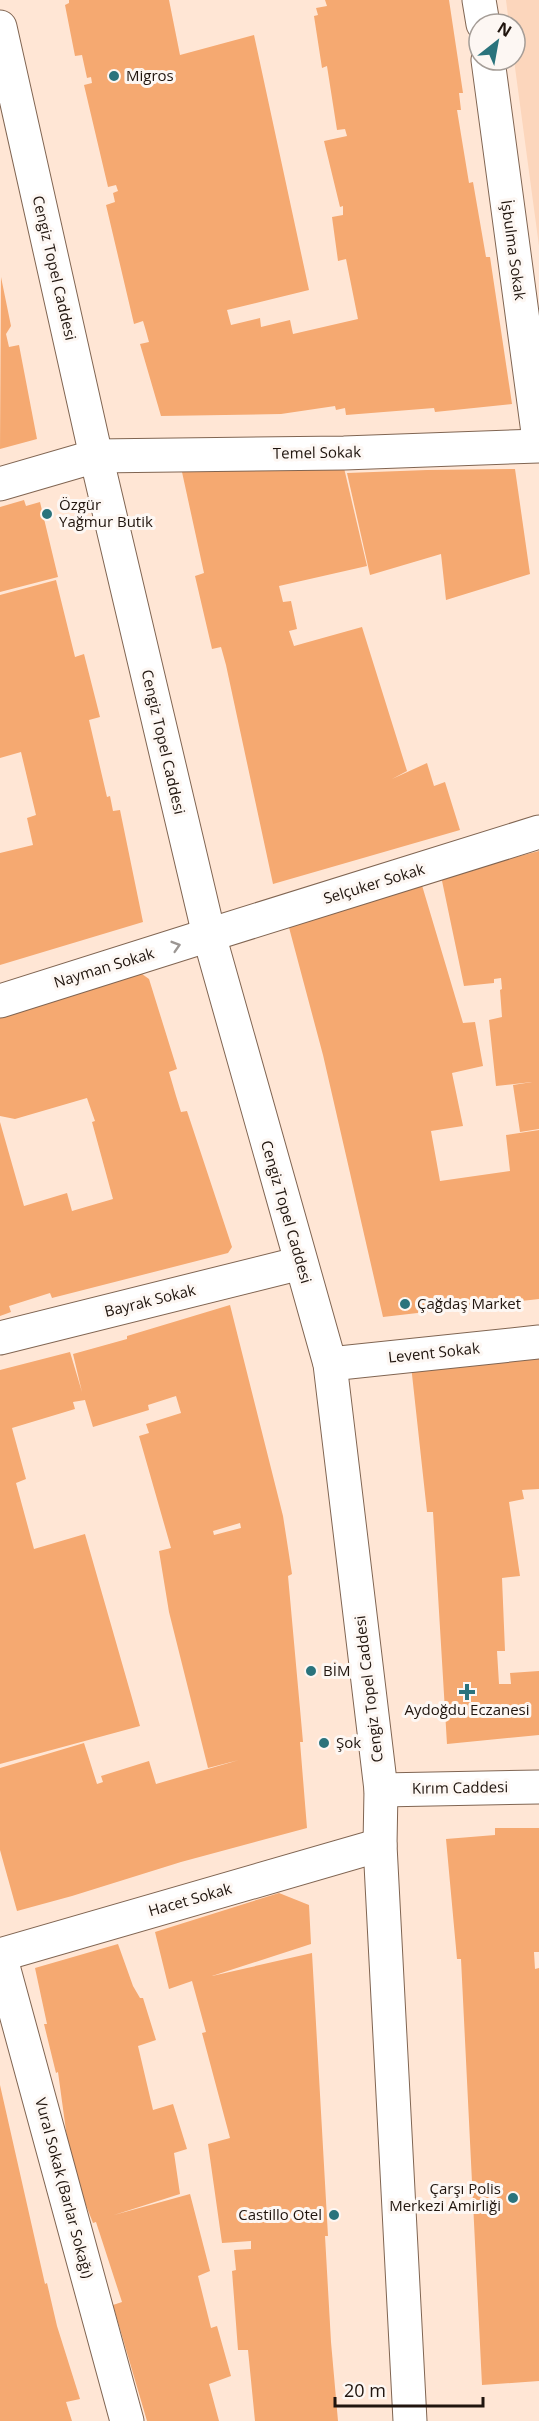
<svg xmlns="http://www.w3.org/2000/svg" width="539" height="2421" font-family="'Open Sans',sans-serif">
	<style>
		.built { fill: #fcd6bc }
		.building { fill: #f5a971; fill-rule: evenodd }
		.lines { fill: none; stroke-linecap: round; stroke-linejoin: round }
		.minor-casing { stroke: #806552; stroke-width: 35 }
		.secondary-casing { stroke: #806552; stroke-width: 35 }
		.minor { stroke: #fff; stroke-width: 33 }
		.secondary { stroke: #fff; stroke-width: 33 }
		.oneway { stroke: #9b9693 }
		.poi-dot { fill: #2a737c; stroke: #fdf7f3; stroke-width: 2 }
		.labels { text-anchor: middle; stroke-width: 6; stroke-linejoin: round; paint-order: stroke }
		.poi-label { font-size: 15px; fill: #20150e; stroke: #fdf7f3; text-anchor: start }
		.street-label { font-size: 15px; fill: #20150e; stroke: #fdf7f3 }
	</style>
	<rect width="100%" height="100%" fill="#ffe6d5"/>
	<path class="built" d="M506,0H539V246L514,60L515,24H509Z"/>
	<g class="building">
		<path d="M69,0H169L180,55L254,35L309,290L227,310L231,325L260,318L261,327L290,320L293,334L358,319L346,259L338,261L332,217L343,215V206L340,207L324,141L347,136L345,129L337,130L327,66L322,68L314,16L318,15L316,8L327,6L325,0H449L463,93H459L461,110H457L469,183L473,182L486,257H490L512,404L435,412L434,408L346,415L345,408L336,410L335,406L281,414L161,416L140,344L149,342L146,331L143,321L134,324L106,205L115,202L113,193L118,191L116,185L108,187L84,85L92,83L91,77L87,78L82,55L75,56L65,5L69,3Z"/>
		<path d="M1,277L11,326L6,334L9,347L19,345L37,439L0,449Z"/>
		<path d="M344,468L367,566L279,586L283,602L291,601L297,629L289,631L294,646L362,627L407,771L392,779L427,763L434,786L445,782L460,830L273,884L226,665L221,647L212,649L195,576L204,573L182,472Z"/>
		<path d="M515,469L530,574L446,600L441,554L370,575L347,473L427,470Z"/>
		<path d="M24,500L26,506L40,502L58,577L0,592V507Z"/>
		<path d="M56,580L75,657L84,654L100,717L89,720L107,797L110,796L113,811L120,810L143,922L0,965V853L33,845L27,818L36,815L21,752L0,758V595Z"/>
		<path d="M539,851V1129L520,1132L513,1085L532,1082L496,1086L489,1020L502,1017L500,990L502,989L501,978L494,979V983L464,986L441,876Z"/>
		<path d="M421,882L463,1023L475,1022L483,1066L452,1073L463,1126L431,1131L440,1181L510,1171L506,1135L539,1130V1299L383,1317L323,1055L287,920Z"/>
		<path d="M142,974L149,979L177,1069L169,1072L176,1096L181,1112L187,1111L232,1247L228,1253L52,1298L50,1293L9,1306L11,1312L0,1316V1122L24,1206L67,1193L72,1211L113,1199L92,1122L95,1121L87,1098L15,1119L0,1116V1014Z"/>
		<path d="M230,1305L283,1516L292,1574L288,1576L303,1742H300L307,1828L181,1862L72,1896L17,1911L0,1850V1768L84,1743L97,1784L103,1782L101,1776L149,1761L156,1784L239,1760L208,1768L169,1612L159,1551L171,1548L139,1436L149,1433L146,1424L181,1413L176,1396L148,1405L149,1410L93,1427L85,1400L73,1402L75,1409L12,1428L26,1479L16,1483L34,1549L85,1534L140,1726L0,1764V1370L70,1352L82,1392L73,1354L127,1339V1336ZM240,1523L241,1528L214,1535L213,1531Z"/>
		<path d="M539,1346V1489L522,1490L524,1499L509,1502L520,1576L502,1578L505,1651H497L499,1684H511L510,1673L539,1671V1735L447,1744L433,1512H427L410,1356Z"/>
		<path d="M495,1828H539V1952H534L535,1969L539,1968V2381L482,2385L461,1959H457L446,1839L495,1835Z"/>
		<path d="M279,1893L309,1905L311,1944L212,1976L312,1953L328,2236H325L331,2342L338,2421H255L248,2350H238L232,2271L236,2270L234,2250L251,2249V2241L222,2243L208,2144L230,2138L202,2033L206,2032L192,1981L169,1989L155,1932Z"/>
		<path d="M118,1944L133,1986L140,1998H143L156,2040L138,2046L153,2110L173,2104L187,2149L174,2153L180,2194L114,2215L190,2194L210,2271L198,2276L211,2328L217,2326L231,2376L209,2384L219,2421H147L113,2305L122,2302L96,2222L93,2223L77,2182L67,2138L58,2072L56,2073L44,2024H47L35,1968Z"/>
		<path d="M0,2085L45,2284L47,2283L57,2326L80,2399L66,2402L72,2421H0Z"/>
	</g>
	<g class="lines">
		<g class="minor-casing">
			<g id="minor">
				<path d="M479,0L483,24"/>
				<path d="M488,60L539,440"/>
				<path d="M0,484L96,456L344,453L539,446"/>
				<path d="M209,935L539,832"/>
				<path d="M0,1338L301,1263"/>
				<path d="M330,1364L539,1342"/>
				<path d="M0,1955L127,2421"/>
				<path d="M0,1955L380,1845"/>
			</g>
		</g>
		<g class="secondary-casing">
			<g id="secondary">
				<path d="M0,27L96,456L209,935L330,1364L381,1790L380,1845L410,2421"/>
				<path d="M0,1001L209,935"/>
				<path d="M381,1790L539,1787"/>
			</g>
		</g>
		<use href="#minor" class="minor"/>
		<use href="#secondary" class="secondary"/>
	</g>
	<defs><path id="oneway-chevron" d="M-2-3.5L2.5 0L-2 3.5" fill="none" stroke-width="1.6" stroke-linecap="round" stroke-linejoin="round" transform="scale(1.5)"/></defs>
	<use class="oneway" href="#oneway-chevron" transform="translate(176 946) rotate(-17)"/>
	<g class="poi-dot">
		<circle cx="114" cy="76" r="6"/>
		<circle cx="47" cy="514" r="6"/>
		<circle cx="405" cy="1304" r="6"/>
		<circle cx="311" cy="1671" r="6"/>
		<path d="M464 1683h6v6h6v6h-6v6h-6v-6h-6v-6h6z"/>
		<circle cx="324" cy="1743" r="6"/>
		<circle cx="513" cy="2198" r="6"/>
		<circle cx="334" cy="2215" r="6"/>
	</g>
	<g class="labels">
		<g class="poi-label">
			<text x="126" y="81">Migros</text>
			<text x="59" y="510">Özgür<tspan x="59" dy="17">Yağmur Butik</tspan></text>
			<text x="417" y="1309">Çağdaş Market</text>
			<text x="323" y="1676">BİM</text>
			<text x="467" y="1715" text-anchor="middle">Aydoğdu Eczanesi</text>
			<text x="336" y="1748">Şok</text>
			<text x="501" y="2194" text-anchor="end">Çarşı Polis<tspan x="501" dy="17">Merkezi Amirliği</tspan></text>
			<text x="322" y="2220" text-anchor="end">Castillo Otel</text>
		</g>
		<g class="street-label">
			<text transform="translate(513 250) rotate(82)" y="5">İşbulma Sokak</text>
			<text transform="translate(54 268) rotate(77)" y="5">Cengiz Topel Caddesi</text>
			<text transform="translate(317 453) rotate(-1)" y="5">Temel Sokak</text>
			<text transform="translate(163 742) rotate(77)" y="5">Cengiz Topel Caddesi</text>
			<text transform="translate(374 884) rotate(-17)" y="5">Selçuker Sokak</text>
			<text transform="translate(104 968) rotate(-17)" y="5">Nayman Sokak</text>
			<text transform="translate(286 1212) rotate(74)" y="5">Cengiz Topel Caddesi</text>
			<text transform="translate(150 1301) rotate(-14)" y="5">Bayrak Sokak</text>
			<text transform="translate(434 1353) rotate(-6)" y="5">Levent Sokak</text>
			<text transform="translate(369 1689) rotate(-97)" y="5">Cengiz Topel Caddesi</text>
			<text transform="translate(460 1788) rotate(-1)" y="5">Kırım Caddesi</text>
			<text transform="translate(190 1900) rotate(-16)" y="5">Hacet Sokak</text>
			<text transform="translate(64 2188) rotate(75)" y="5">Vural Sokak (Barlar Sokağı)</text>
		</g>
	</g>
	<g transform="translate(497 42) rotate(31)"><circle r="28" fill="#fdf7f3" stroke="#a59d97" stroke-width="1.5"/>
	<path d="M0-4.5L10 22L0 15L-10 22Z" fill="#2a737c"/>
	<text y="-9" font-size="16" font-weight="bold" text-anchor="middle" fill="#20150e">N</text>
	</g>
	<path d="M335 2397v9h148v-9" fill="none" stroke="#20150e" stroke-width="3"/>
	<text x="344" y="2397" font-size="18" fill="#20150e" stroke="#fdf7f3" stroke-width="4.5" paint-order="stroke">20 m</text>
</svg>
